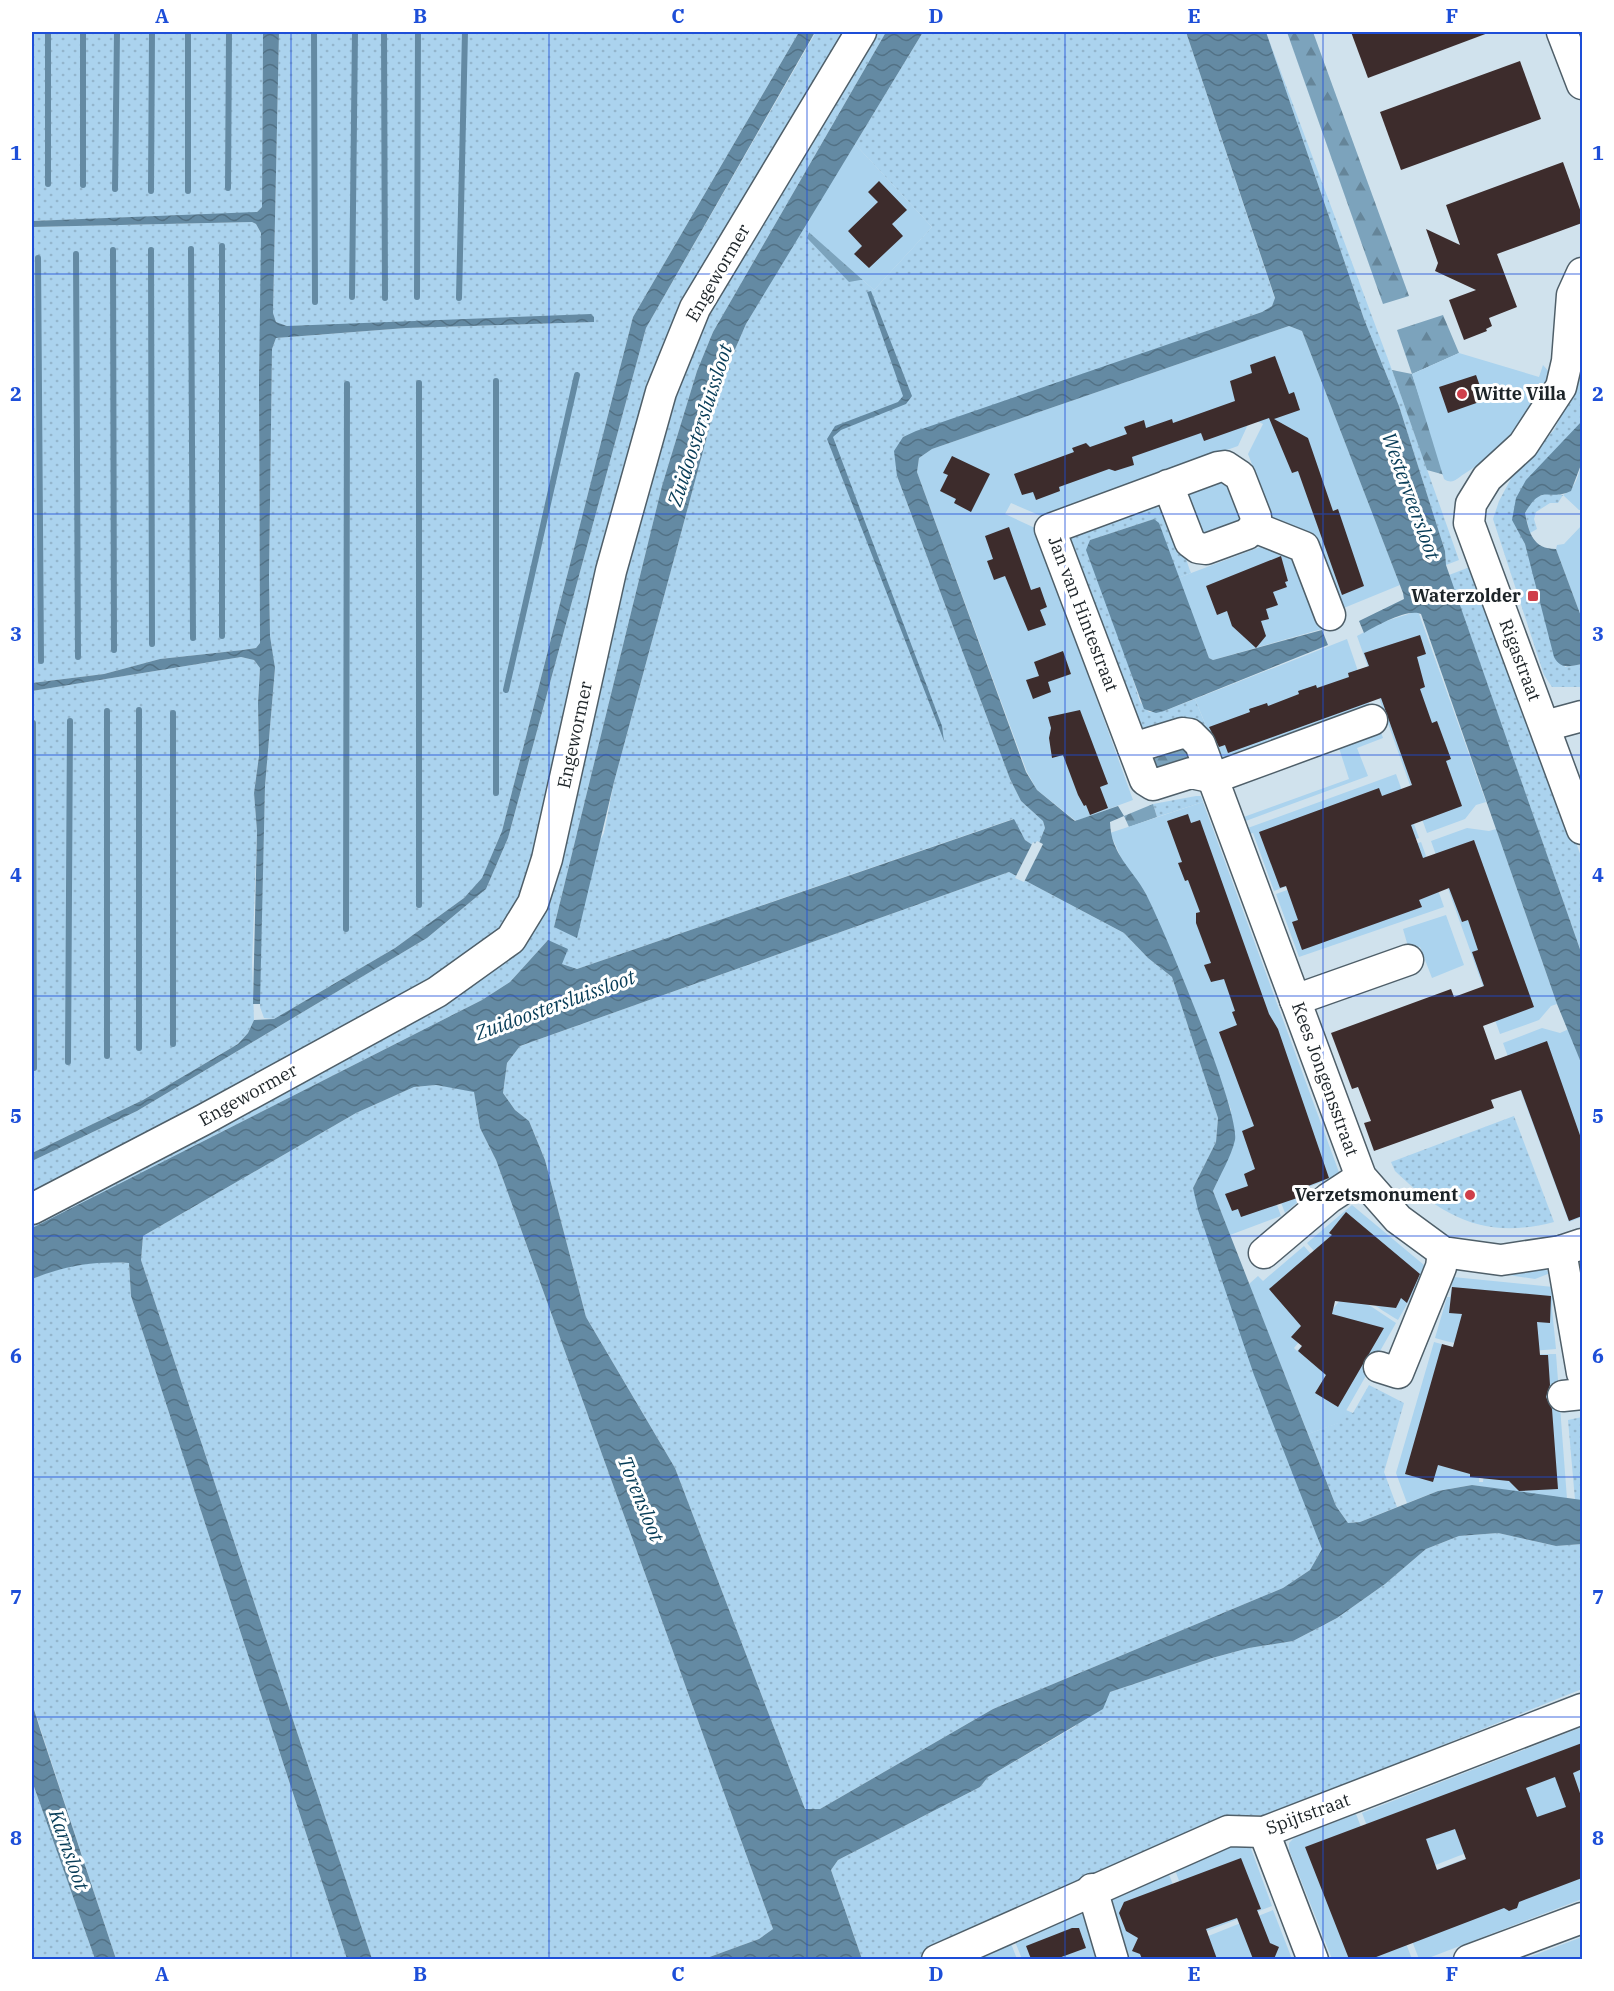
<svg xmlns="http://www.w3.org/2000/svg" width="1614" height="1991" font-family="'IBM Plex Serif',serif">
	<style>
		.grass { fill: url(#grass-dots) }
		.forest { fill: url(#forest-firs) }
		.green { fill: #abd3ee }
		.water { fill: url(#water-waves); fill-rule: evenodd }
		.pier { fill: #d0e2ed }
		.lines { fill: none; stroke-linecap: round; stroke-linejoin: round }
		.stream { stroke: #648aa3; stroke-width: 6 }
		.building { fill: #3d2c2c; fill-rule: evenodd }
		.minor-casing { stroke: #4f5f69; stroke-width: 33 }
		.minor { stroke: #fff; stroke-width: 30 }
		.grid { fill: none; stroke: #1d4ed8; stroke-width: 1.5; stroke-opacity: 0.55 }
		.poi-dot { fill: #cf3f4a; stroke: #fff; stroke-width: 2 }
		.labels { text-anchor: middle; stroke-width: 6; stroke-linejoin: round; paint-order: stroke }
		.street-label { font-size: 18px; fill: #1d2428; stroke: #fff }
		.poi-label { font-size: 18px; font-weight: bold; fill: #1d2428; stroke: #fff; text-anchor: end }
		.water-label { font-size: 20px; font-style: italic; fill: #073c57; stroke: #fff }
		.neatline { fill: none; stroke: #1d4ed8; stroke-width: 2 }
		.grid-label { font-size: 20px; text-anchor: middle; font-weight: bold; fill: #1d4ed8 }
	</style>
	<defs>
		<pattern id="grass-dots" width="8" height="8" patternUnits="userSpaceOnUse" patternTransform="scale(1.5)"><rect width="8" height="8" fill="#abd3ee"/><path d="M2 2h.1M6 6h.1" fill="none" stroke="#93b5cc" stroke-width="1.8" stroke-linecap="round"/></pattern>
		<pattern id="forest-firs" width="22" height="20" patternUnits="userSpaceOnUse" patternTransform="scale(1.5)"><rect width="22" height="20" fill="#7ca3bc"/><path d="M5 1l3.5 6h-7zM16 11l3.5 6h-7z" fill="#658599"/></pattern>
		<pattern id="water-waves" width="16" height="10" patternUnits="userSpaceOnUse" patternTransform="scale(1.5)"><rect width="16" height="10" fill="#648aa3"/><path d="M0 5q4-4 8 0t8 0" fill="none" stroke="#527185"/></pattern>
	</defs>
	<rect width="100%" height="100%" fill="#d0e2ed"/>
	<g class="grass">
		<path d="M32,32H263L262,207L257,212L250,213L32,221Z"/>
		<path d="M279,32H799L633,317L502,831L482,879L464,898L395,948L274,1019L264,1018L260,1007V976L265,786L275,669L270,636L269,578L272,349L276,338L406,328L594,322L287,326L276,322L273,313Z"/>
		<path d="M816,32H851L690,305L526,887L514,916L476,956L32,1196V1161L137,1111L427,938L486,889L508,838L646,328Z"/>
		<path d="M870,32H886L713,332L697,371L662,486L554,927L604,833L614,782L723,377L746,324L803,227L874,290L932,227L855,144L923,32H1186L1275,299L1272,306L1262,312L903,437L897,476L1010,779L1021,801L1043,821L1045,828L1037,848L1025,840L1013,819L577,969L562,964L548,940L510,982L482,1000L32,1228V1215L517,943L674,393L709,308Z"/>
		<path d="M1266,32L1392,370L1459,560L1446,565L1445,551L1399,406L1364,319Z"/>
		<path d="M252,222L256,224L261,233L262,260L259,381L260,643L256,648L243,650L160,659L104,674L32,683V227Z"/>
		<path d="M1582,358V421L1513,520L1525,544L1565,667L1582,664V687H1552L1544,675L1493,519L1499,501L1514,473L1554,430L1574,389Z"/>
		<path d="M1548,493L1563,495L1558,503H1550L1536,512L1534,519L1537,529L1530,533L1525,513L1534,498Z"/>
		<path d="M1148,504C1176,508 1182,550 1191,573L1178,578L1154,519L1090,540L1140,702L1149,712L1164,711L1195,699L1216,751L1159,726L1136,728L1064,534Z"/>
		<path d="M1475,565L1582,859V955L1449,575Z"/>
		<path d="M241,657L254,660L260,668L258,703L259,756L254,793L257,831L252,963L254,1020L248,1033L238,1044L143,1100L32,1153V691Z"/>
		<path d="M1196,796H1201L1203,802L1157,817L1153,804Z"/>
		<path d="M1009,872L1124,933L1148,958L1172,977L1218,1118L1216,1142L1193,1188L1322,1549L1310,1570L1283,1588L993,1709L820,1809H805L675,1468L586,1317L545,1160L529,1121L515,1110L503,1093L507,1063L520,1046Z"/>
		<path d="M436,1085L474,1091L480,1128L496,1160L773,1929L759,1939L704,1959H372L141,1260L143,1236L356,1113L414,1087Z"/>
		<path d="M1514,1116L1554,1222C1485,1240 1444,1218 1395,1171L1391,1162Z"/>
		<path d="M97,1261L129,1263L131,1296L347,1959H116L32,1703V1279L59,1268Z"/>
		<path d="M1369,1385L1404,1403L1384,1472L1397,1507L1360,1522L1348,1523L1336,1506L1308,1434L1338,1423L1346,1410L1353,1413Z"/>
		<path d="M1582,1417V1500H1575L1568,1420Z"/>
		<path d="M1498,1533L1556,1546L1582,1544V1689L1269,1815L1227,1816L935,1952L927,1959H862L831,1870L838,1860L980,1787L988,1777L1074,1727L1110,1692L1212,1658L1249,1648L1293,1641L1337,1618L1385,1584L1426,1549L1459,1536Z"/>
		<path d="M32,1781L95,1959H32Z"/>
	</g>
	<g class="forest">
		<path d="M1287,32H1313L1409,296L1383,304Z"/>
		<path d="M819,206L877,277L849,282L807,238Z"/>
		<path d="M1443,315L1459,353L1412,374L1445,475L1427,470L1392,370L1412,374L1397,330Z"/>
		<path d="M1173,745L1184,749L1194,757L1158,769L1151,761L1152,751Z"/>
		<path d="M1153,804L1157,817L1129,827L1124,816Z"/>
	</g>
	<g class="green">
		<path d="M855,144L932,227L874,290L803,227Z"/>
		<path d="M1289,326L1302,331L1400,585L1334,612L1275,525L1248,454L1263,424L1251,418L1238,446L1041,516L1011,503L1005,514L1035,528L1133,800L1076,821L1037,790L1027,772L917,472L919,458L932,449Z"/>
		<path d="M1459,353L1539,377L1543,365L1551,374C1533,416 1502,450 1464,474C1456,479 1453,485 1444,479L1412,374Z"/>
		<path d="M1582,462V510H1579L1563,495C1576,488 1578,476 1582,462Z"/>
		<path d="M1217,479L1226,481L1243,520L1202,539L1187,498L1192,492Z"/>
		<path d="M1582,525V619L1556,549L1557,545L1564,544Z"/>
		<path d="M1273,542L1301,554L1329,627L1213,660L1209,658L1178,578Z"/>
		<path d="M1418,611L1486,802L1476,805L1465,819L1427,833L1357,636L1383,622Z"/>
		<path d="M1347,639L1372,712L1222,765L1195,699Z"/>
		<path d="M1381,732L1383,738L1357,748L1368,776L1243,822L1241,818L1349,779L1339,748Z"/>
		<path d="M1396,774L1419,838L1274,891L1253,833L1247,835L1245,829Z"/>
		<path d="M1203,802L1340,1175L1306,1188L1308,1193L1285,1213L1261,1150L1258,1151L1281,1216L1230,1235L1213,1191L1221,1173L1231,1110L1190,997L1145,892L1126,869L1110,833Z"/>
		<path d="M1467,828L1489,831L1496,829L1557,1004L1551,1006L1539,1020L1500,1034L1431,841Z"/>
		<path d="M1421,842L1444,907L1299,957L1276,894Z"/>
		<path d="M1446,915L1464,965L1432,978L1420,947L1409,950L1403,929Z"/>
		<path d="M1542,1028L1560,1033L1569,1029L1582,1065V1217L1569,1222L1503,1043Z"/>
		<path d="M1352,1205L1430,1270L1415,1290L1398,1320C1357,1295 1339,1280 1307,1243Z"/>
		<path d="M1304,1246L1330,1276L1345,1288L1294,1348L1297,1351L1348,1291L1396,1323L1339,1423L1308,1434L1249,1284L1258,1276L1263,1281Z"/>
		<path d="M1541,1269L1553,1272L1535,1279L1502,1274Z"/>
		<path d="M1453,1277L1553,1287L1552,1309L1556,1349C1509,1353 1481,1351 1435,1338L1447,1297H1450Z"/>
		<path d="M1434,1342L1474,1353L1492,1355L1479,1482H1483L1496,1355L1556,1354L1567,1499L1472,1485L1438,1491L1407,1503L1396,1473Z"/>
		<path d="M1582,1727V1808L1389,1883L1362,1813Z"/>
		<path d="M1356,1814L1412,1959H1332L1289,1850V1843L1294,1838Z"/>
		<path d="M1582,1814V1899L1426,1959H1419L1391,1887Z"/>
		<path d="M1233,1843H1249L1272,1906L1199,1934L1175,1870Z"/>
		<path d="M1168,1872L1202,1959H1128L1108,1908L1113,1896Z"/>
		<path d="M1273,1910L1292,1959H1209L1201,1939Z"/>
		<path d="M1080,1913L1084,1916L1101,1959H1022L1014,1939Z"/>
		<path d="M1582,1937V1959H1524Z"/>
		<path d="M1010,1941L1017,1959L969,1960Z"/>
	</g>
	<g class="water">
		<path d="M263,32H279L273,313L276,322L287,326L591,314L594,317V322L406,328L276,338L272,349L269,578L270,636L275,668L265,786L260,1004H253L257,831L254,793L259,756L258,703L260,668L254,660L241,657L32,691V683L104,674L160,659L243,650L256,648L260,643L259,381L261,233L256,224L252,222L32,227V221L257,212L262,207Z"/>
		<path d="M799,32H815L646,328L508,838L486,889L427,938L137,1111L32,1161V1153L143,1100L238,1044L248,1033L254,1020L274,1019L395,948L464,898L482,878L502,831L633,317Z"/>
		<path d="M886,32H923L746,324L723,377L614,782L577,938L554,927L662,486L697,371L713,332Z"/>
		<path d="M1186,32H1266L1364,319L1399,406L1445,551L1446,565L1582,955V1065L1557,1004L1421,614C1408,608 1376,626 1364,633L1359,621L1404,599L1403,593L1302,331L1289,326L932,449L919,458L917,472L1026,772L1037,790L1075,821L1118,806L1124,816L1110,822C1111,855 1132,868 1146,894C1164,929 1240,1111 1235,1140C1231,1157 1220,1175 1213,1191L1336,1506L1348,1523L1360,1522L1438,1491L1472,1485L1582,1500V1544L1556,1546L1498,1533L1459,1536L1426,1549L1385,1584L1337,1618L1293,1641L1249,1648L1212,1658L1110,1692L1103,1709L988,1777L980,1787L838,1860L831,1870L862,1959H704L759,1939L773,1929L496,1160L480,1128L474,1092L436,1085L414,1087L356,1113L143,1236L141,1260L372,1959H347L131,1296L129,1263C93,1261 64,1266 32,1279V1228L482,1000L510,982L548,940L568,949L562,964L577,969L1014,819L1025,840L1037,848L1045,828L1043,821L1021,801L1010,779L897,476L894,451L903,437L916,431L1262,312L1272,306L1275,298ZM1009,872L1124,933L1148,958L1172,977L1218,1118L1216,1142L1193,1188L1198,1210L1254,1375L1322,1549L1310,1570L1283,1588L993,1709L820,1809H805L675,1468L586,1317L545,1160L529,1121L515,1110L503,1093L507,1063L520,1046Z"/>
		<path d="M871,291L912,396L906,404L841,430L833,437L942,726L944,741L827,439L835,426L898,402L903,396L867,292Z"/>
		<path d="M1582,421V462L1571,491C1548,502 1543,482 1525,513C1529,533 1533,549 1556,549L1582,619V664C1570,666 1561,670 1554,657L1525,544L1512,520L1516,498L1526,480Z"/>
		<path d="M1154,519L1159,523L1209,658L1213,660L1322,630L1328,645L1164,711L1156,713L1144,709L1086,550L1090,540Z"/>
		<path d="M32,1703L40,1729L116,1959H95L32,1781Z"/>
	</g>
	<path class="pier" d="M1037,841L1043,844L1024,882L1015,878L1033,842L1035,844Z"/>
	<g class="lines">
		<g class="stream">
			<path d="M48,32V184"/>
			<path d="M314,32L315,302"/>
			<path d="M384,32L385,298"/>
			<path d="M83,185V32"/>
			<path d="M228,188L229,32"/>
			<path d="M115,189L117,32"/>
			<path d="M151,191L152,32"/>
			<path d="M188,191V32"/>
			<path d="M191,249L193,638"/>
			<path d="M113,250L114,650"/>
			<path d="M151,250L152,644"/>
			<path d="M76,254L78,657"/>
			<path d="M38,258L41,661"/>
			<path d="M352,297L355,32"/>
			<path d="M417,297L418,32"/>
			<path d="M459,298L465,32"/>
			<path d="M222,636V246"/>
			<path d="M506,690L577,375"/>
			<path d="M139,710V1048"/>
			<path d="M107,711V1056"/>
			<path d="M173,713V1044"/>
			<path d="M33,723L34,1068"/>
			<path d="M496,793V381"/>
			<path d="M419,905V383"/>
			<path d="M346,929L347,384"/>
			<path d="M68,1062L70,721"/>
		</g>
	</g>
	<g class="building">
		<path d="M1351,32H1488V33L1368,78Z"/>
		<path d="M1520,61L1541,119L1401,170L1380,112Z"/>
		<path d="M1563,162L1582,215V223L1497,254L1517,307L1489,318L1492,326L1486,329L1487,331L1464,340L1449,300L1476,290L1435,271L1438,263L1426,229L1460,245L1446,205Z"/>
		<path d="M879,181L907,210L892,224L903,236L869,268L854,254L862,246L848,231L878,202L868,192Z"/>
		<path d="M1275,356L1289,394L1294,392L1300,410L1274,419L1308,438L1333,511L1338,509L1364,586L1342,595L1298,471L1292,473L1269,418L1204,441L1201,433L1132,457L1134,465L1115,471L1109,469L1059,487L1060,491L1036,500L1033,492L1022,495L1014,474L1074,452L1072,448L1086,443L1090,447L1127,434L1124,427L1144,420L1146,428L1172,419L1173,423L1235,401L1230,381L1252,373L1250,365Z"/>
		<path d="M1476,375L1485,400L1448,413L1439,387Z"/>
		<path d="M952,456L990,474L971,512L954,503L956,499L940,491L948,475L943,473Z"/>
		<path d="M1009,527L1031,590L1040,587L1047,607L1040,610L1046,625L1028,631L1005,576L994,580L987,561L993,559L985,536Z"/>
		<path d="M1281,556L1288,581L1285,582L1287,587L1273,592L1278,605L1266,609L1269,619L1261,621L1266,636L1256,648L1232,626L1227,611L1217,615L1206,586Z"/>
		<path d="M1420,635L1426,654L1417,657L1425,687L1420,689L1432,723L1437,721L1451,759L1446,761L1462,806L1411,825L1423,858L1474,840L1534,1007L1483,1026L1495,1060L1547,1041L1582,1141V1216L1569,1221L1521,1090L1491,1100L1494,1108L1374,1151L1364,1123L1371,1121L1358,1087L1352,1089L1331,1033L1451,989L1454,997L1484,986L1472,952L1478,950L1468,920L1462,922L1449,888L1419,900L1422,907L1302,950L1292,922L1298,920L1286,886L1280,888L1259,832L1379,788L1382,796L1412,785L1381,698L1228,753L1225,745L1219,747L1209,727L1250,712L1249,709L1267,703L1268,706L1299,694L1298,691L1316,685L1317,688L1349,677L1348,673L1369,666L1364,653Z"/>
		<path d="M1063,651L1071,674L1048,682L1051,692L1033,699L1026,680L1039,676L1034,662Z"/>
		<path d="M1080,710L1108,784L1100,787L1108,808L1090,815L1086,805L1084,806L1078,795L1063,755L1052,758L1049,738L1051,728L1048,717Z"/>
		<path d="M1188,814L1191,823L1200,820L1269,1014L1278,1029L1329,1178L1303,1188L1306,1195L1241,1217L1238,1209L1232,1211L1225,1194L1248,1186L1244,1174L1255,1169L1242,1131L1254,1126L1219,1032L1237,1025L1232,1012L1235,1011L1224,979L1211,982L1204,965L1211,963L1196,923V913L1200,912L1188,880L1185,881L1178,863L1182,862L1167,821Z"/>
		<path d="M1346,1212L1420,1274L1407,1303L1401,1298L1396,1308L1335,1301L1332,1314L1384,1328L1338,1407L1315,1393L1326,1375L1298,1351L1302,1346L1291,1337L1301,1326L1269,1289L1332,1235L1329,1233Z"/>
		<path d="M1452,1287L1551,1296L1550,1323L1537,1322L1540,1355H1548L1550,1385L1546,1397L1552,1409L1558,1489L1519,1491L1509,1481L1470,1477V1474L1438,1465L1433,1482L1405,1474L1442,1344L1453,1347L1462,1314L1449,1313Z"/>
		<path d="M1582,1743V1769L1573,1773L1582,1799V1878L1519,1902L1517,1908L1509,1911L1504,1908L1371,1959H1349L1305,1847ZM1555,1777L1566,1807L1537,1817L1526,1788ZM1455,1829L1466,1859L1437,1870L1426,1839Z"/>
		<path d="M1241,1858L1261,1909L1257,1910L1270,1943L1279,1947L1274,1959H1253L1237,1918L1206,1929L1217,1959H1142L1140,1954L1132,1951L1138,1938L1126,1931L1119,1913L1124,1902Z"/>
		<path d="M1072,1928H1079L1086,1948L1056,1959H1031L1026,1946Z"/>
	</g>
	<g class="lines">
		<g class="minor-casing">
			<g id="minor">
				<path d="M1562,32L1582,84"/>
				<path d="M1582,273L1572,295L1567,361L1561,387L1523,445L1487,478L1471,504L1469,523L1582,829"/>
				<path d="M1168,485L1190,542L1198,548L1206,549L1247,534L1254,527L1256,517L1240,476L1225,466L1218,467L1050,529L1145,780L1153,785L1191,773L1214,778"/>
				<path d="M1254,527L1304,547L1330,615"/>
				<path d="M1545,726L1582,716"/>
				<path d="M1133,748L1182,733L1190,734L1200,744L1361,1177L1398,1219L1443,1252L1501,1260L1561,1251L1582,1244"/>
				<path d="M1214,778L1372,720"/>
				<path d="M1295,1000L1408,960"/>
				<path d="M32,1209L203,1120L437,992L511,939L533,903L547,859L611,571L661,392L695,308L861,32"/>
				<path d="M1561,1251L1582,1373"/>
				<path d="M1264,1253L1329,1198L1361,1177"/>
				<path d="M1379,1367L1398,1373L1441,1267L1443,1252"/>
				<path d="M1563,1396L1582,1394"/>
				<path d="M1264,1832L1313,1960"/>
				<path d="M1092,1889L1113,1960"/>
				<path d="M937,1960L1228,1831L1264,1832L1582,1709"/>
				<path d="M1469,1960L1582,1918"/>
			</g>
		</g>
		<use href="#minor" class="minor"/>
	</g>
	<path class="grid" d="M291,32V1960M549,32V1960M807,32V1960M1065,32V1960M1323,32V1960M32,274H1582M32,514H1582M32,755H1582M32,996H1582M32,1236H1582M32,1477H1582M32,1717H1582"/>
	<g class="poi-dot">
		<circle cx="1462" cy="394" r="6"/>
		<rect x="1527" y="590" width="12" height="12" rx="3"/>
		<circle cx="1470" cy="1195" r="6"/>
	</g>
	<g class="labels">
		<g class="street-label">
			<text transform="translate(718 273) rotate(-60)" y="6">Engewormer</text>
			<text transform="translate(1083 614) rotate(69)" y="6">Jan van Hintestraat</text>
			<text transform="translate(1520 660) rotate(69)" y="6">Rigastraat</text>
			<text transform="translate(575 735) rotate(-78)" y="6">Engewormer</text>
			<text transform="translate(1325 1079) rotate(70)" y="6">Kees Jongensstraat</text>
			<text transform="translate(248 1095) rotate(-29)" y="6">Engewormer</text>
			<text transform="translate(1308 1814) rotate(-20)" y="6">Spijtstraat</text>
		</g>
		<g class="poi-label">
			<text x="1474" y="400" text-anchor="start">Witte Villa</text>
			<text x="1521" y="602">Waterzolder</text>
			<text x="1458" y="1201">Verzetsmonument</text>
		</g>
		<g class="water-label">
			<text transform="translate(700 425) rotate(-72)" y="7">Zuidoostersluissloot</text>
			<text transform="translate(1411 496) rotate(70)" y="7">Westerveersloot</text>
			<text transform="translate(555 1005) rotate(-20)" y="7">Zuidoostersluissloot</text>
			<text transform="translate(641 1499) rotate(68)" y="7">Torensloot</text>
			<text transform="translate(69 1850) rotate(71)" y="7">Karnsloot</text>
		</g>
	</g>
	<rect width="1614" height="1991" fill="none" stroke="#ffffff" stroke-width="66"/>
	<rect x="33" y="33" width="1548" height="1925" class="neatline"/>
	<g class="grid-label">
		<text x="162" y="23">A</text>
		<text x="420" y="23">B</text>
		<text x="678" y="23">C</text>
		<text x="936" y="23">D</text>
		<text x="1194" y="23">E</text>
		<text x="1452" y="23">F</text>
		<text x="16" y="160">1</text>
		<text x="1598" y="160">1</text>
		<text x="16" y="401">2</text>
		<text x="1598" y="401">2</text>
		<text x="16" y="641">3</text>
		<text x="1598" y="641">3</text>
		<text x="16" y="882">4</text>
		<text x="1598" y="882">4</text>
		<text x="16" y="1123">5</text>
		<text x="1598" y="1123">5</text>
		<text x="16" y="1363">6</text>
		<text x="1598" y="1363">6</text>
		<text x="16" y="1604">7</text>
		<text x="1598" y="1604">7</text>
		<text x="16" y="1845">8</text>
		<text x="1598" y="1845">8</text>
		<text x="162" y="1981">A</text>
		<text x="420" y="1981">B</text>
		<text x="678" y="1981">C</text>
		<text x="936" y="1981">D</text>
		<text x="1194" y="1981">E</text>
		<text x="1452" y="1981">F</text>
	</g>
</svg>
